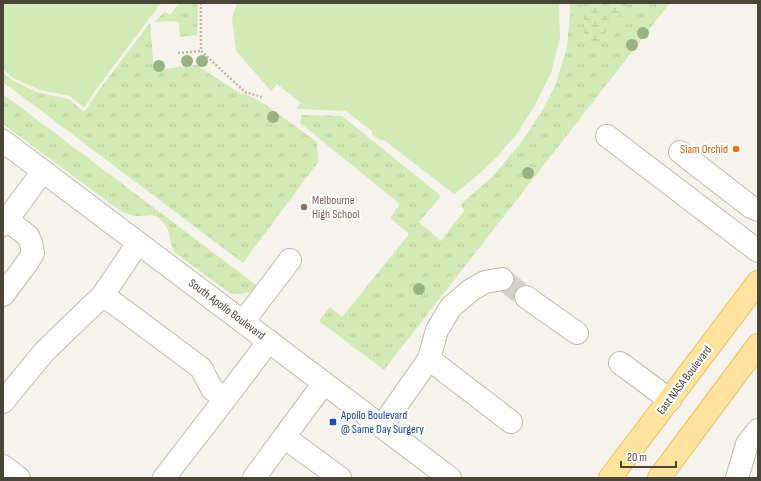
<svg xmlns="http://www.w3.org/2000/svg" width="761" height="481" font-family="'Sofia Sans Condensed',sans-serif">
	<style>
		.grass { fill: url(#grass-tufts) }
		.wetland { fill: url(#wetland-marsh) }
		.pitch { fill: #d2eab5 }
		.lines { fill: none; stroke-linecap: round; stroke-linejoin: round }
		.minor-tunnel { stroke: #d4d0c8; stroke-width: 22; stroke-dasharray: 22 11; stroke-linecap: butt }
		.minor-casing { stroke: #c2bbae; stroke-width: 24 }
		.major-casing { stroke: #e6c16a; stroke-width: 24 }
		.path { stroke: #c4b79f; stroke-width: 2.5; stroke-dasharray: 2 2; stroke-linecap: butt }
		.minor { stroke: #fff; stroke-width: 22 }
		.major { stroke: #ffe39c; stroke-width: 22 }
		.tree { fill: #97b381 }
		.food-dot { fill: #e8710a; stroke: #fff; stroke-width: 1.5 }
		.education-dot { fill: #8d6e63; stroke: #fff; stroke-width: 1.5 }
		.transit-dot { fill: #1a4fb4; stroke: #fff; stroke-width: 1.5 }
		.labels { text-anchor: middle; stroke-width: 4; stroke-linejoin: round; paint-order: stroke }
		.food-label { font-size: 12px; fill: #c56008; stroke: #fff; text-anchor: end }
		.education-label { font-size: 12px; fill: #785e54; stroke: #fff; text-anchor: start }
		.street-label { font-size: 12px; fill: #4b4439; stroke: #fff }
		.transit-label { font-size: 12px; fill: #164399; stroke: #fff; text-anchor: start }
	</style>
	<defs>
		<pattern id="grass-tufts" width="24" height="20" patternUnits="userSpaceOnUse"><rect width="24" height="20" fill="#d2eab5"/><path d="M3 7l-1-3M5 7V3M7 7l1-3M15 17l-1-3M17 17v-4M19 17l1-3" fill="none" stroke="#b6ca9c"/></pattern>
		<pattern id="wetland-marsh" width="20" height="14" patternUnits="userSpaceOnUse"><rect width="20" height="14" fill="#d2eab5"/><path d="M1 5h8M5 5V1M11 12h8M15 12V8" fill="none" stroke="#b6ca9c"/></pattern>
	</defs>
	<rect width="100%" height="100%" fill="#f6f3ec"/>
	<g class="grass">
		<path d="M179,3H198L197,35L180,37L179,23L174,21L155,22L164,12L170,15Z"/>
		<path d="M569,3H670L384,370L319,321L330,307L342,317L409,234L390,218L400,204L300,123L302,115L342,116L441,196L419,222L441,241L464,211L461,204L492,177L521,143L542,111L556,84L567,47L570,13Z"/>
		<path d="M150,23L154,70L196,65L241,94L248,95L266,105L317,142L318,162L243,263L3,82V73L12,80L39,93L69,99L84,112L99,90Z"/>
		<path d="M3,94L259,287C248,293 242,296 230,293L179,256C177,254 174,251 173,249C169,241 171,232 165,225C154,211 152,216 137,216C128,215 121,211 114,206L3,124Z"/>
	</g>
	<path class="wetland" d="M583,3H627L599,41L592,43L585,36L584,25Z"/>
	<g class="pitch">
		<path d="M3,3H161L97,88L84,108L70,96L40,90L13,78L3,69Z"/>
		<path d="M237,3H559L560,38L551,73L537,101L519,131L499,155L478,175L454,194L384,140H380L372,135V131L346,111L296,109L301,103L277,84L271,91L236,51L232,18Z"/>
	</g>
	<g class="lines">
		<path class="minor-tunnel" d="M502,279L526,297"/>
		<g class="minor-casing">
			<g id="minor">
				<path d="M607,136L758,251"/>
				<path d="M3,141L450,478"/>
				<path d="M680,152L751,207L758,210"/>
				<path d="M3,217L7,220L43,171"/>
				<path d="M3,225L7,220L28,236L31,243L33,253L27,263L3,295"/>
				<path d="M138,243L103,295L201,368L212,389L225,399L269,341"/>
				<path d="M526,297L577,333"/>
				<path d="M243,322L290,260"/>
				<path d="M429,359L437,330L451,307L471,290L485,282L502,279"/>
				<path d="M620,363L670,400"/>
				<path d="M324,383L284,437L340,478"/>
				<path d="M3,402L44,352L103,295"/>
				<path d="M382,426L429,359L511,422"/>
				<path d="M3,466L19,478"/>
				<path d="M164,478L225,399"/>
				<path d="M254,478L284,437"/>
				<path d="M737,478L747,444L758,430"/>
			</g>
		</g>
		<g class="major-casing">
			<g id="major">
				<path d="M610,478L758,282"/>
				<path d="M659,478L758,345"/>
			</g>
		</g>
		<g class="path">
			<path d="M201,3V51L245,92L262,97"/>
			<path d="M178,53L201,51"/>
		</g>
		<use href="#minor" class="minor"/>
		<use href="#major" class="major"/>
	</g>
	<g class="tree">
		<circle cx="643" cy="33" r="6"/>
		<circle cx="632" cy="45" r="6"/>
		<circle cx="187" cy="61" r="6"/>
		<circle cx="202" cy="61" r="6"/>
		<circle cx="159" cy="66" r="6"/>
		<circle cx="273" cy="117" r="6"/>
		<circle cx="528" cy="173" r="6"/>
		<circle cx="419" cy="289" r="6"/>
	</g>
	<circle class="food-dot" cx="736" cy="149" r="4"/>
	<circle class="education-dot" cx="304" cy="207" r="4"/>
	<rect class="transit-dot" x="329" y="418" width="8" height="8" rx="2"/>
	<g class="labels">
		<g class="food-label">
			<text x="728" y="153">Siam Orchid</text>
		</g>
		<g class="education-label">
			<text x="312" y="204">Melbourne<tspan x="312" dy="14">High School</tspan></text>
		</g>
		<g class="street-label">
			<text transform="translate(227 309) rotate(37)" y="4">South Apollo Boulevard</text>
			<text transform="translate(684 380) rotate(-53)" y="4">East NASA Boulevard</text>
		</g>
		<g class="transit-label">
			<text x="341" y="419">Apollo Boulevard<tspan x="341" dy="14">@ Same Day Surgery</tspan></text>
		</g>
	</g>
	<rect width="761" height="481" fill="none" stroke="#4b4439" stroke-width="8"/>
	<path d="M621 461v6h55v-6" fill="none" stroke="#4b4439" stroke-width="2"/>
	<text x="627" y="461" font-size="12" fill="#4b4439" stroke="#ffffff" stroke-width="3" paint-order="stroke">20 m</text>
</svg>
